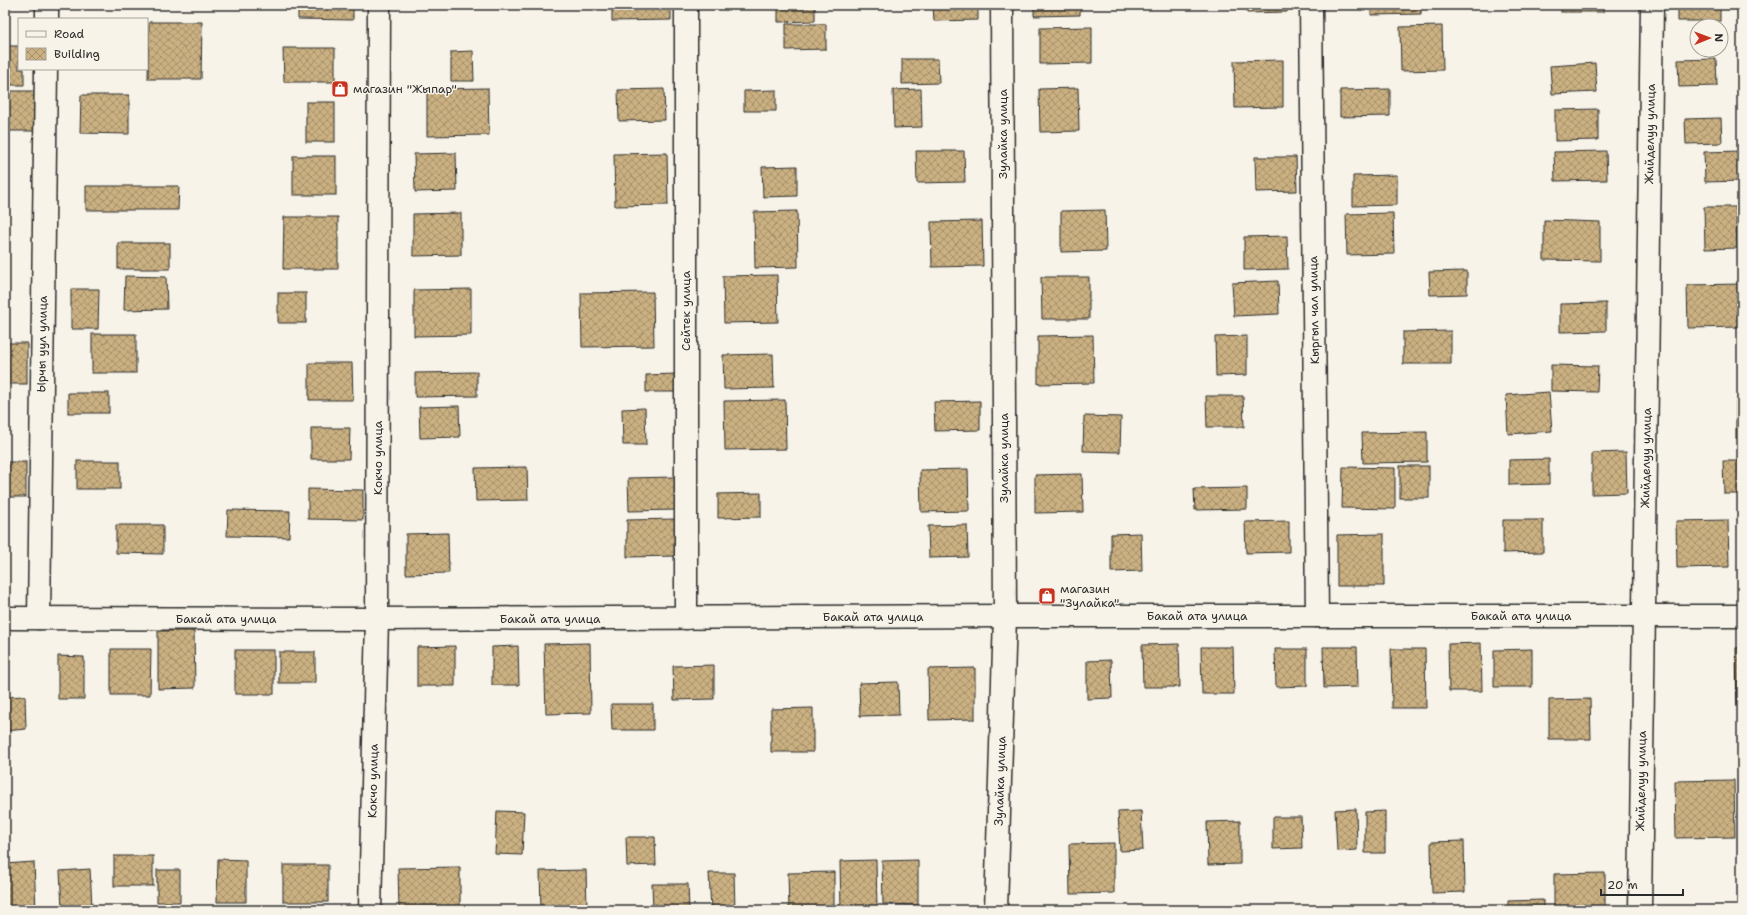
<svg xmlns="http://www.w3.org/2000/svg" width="1747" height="915" font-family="'Shantell Sans',sans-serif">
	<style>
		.building { fill: url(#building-cross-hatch); stroke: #2b2b2b }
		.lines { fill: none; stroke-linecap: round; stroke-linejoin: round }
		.minor-casing { stroke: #2b2b2b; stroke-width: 25 }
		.minor { stroke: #f7f3e8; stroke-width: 22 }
		.labels { text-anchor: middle; stroke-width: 3; stroke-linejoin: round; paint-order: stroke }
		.poi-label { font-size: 12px; fill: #2b2b2b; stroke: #f7f3e8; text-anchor: start }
		.street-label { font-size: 12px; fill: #2b2b2b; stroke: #f7f3e8 }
	</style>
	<defs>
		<pattern id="building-cross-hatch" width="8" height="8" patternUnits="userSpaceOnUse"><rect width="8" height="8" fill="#cbb182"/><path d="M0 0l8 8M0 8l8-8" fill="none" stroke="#a5906b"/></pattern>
	</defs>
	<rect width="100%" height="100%" fill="#f7f3e8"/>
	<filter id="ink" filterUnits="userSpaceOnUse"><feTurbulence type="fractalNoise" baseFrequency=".025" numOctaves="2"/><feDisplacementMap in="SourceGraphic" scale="8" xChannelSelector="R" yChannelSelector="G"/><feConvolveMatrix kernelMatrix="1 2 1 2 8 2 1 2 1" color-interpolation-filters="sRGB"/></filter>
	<g filter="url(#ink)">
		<g class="building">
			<path d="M298,5H353V20L298,19Z"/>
			<path d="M612,5H671V20L612,21Z"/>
			<path d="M778,5H815V21L778,22Z"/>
			<path d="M933,5H978V20L934,21Z"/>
			<path d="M1034,5H1080V15L1034,16Z"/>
			<path d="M1246,5H1287V12L1247,13Z"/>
			<path d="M1371,5H1421V14L1371,15Z"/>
			<rect x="1561" y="5" width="42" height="7"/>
			<rect x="1678" y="5" width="42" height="16"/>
			<path d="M149,22H202L201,79H148Z"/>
			<path d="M786,24H826V49L786,50Z"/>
			<path d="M1442,26L1443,70L1401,71L1400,27Z"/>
			<path d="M1092,27V63L1040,64V28Z"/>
			<path d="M5,46H19V69H24V85H5Z"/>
			<path d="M283,48H335V82H284Z"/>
			<path d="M473,51L474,81H451V52Z"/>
			<path d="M902,59H938L939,83L902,84Z"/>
			<path d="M1716,59L1717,86L1679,87L1678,60Z"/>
			<path d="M1283,60V107L1235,108L1234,61Z"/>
			<path d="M1595,63L1597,92L1552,94L1550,66Z"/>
			<path d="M488,88L489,135L427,136V89Z"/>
			<path d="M1078,88L1079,131L1040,132L1039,89Z"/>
			<path d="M664,89L665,120L619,121L618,90Z"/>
			<path d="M921,89L922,127L894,128L893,90Z"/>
			<path d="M1390,89V116L1340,117V90Z"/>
			<path d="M776,90V111H744V91Z"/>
			<path d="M5,91H39L38,131H5Z"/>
			<path d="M81,95H129V134L80,133Z"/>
			<rect x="306" y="102" width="29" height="40"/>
			<path d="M1598,109V140L1555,141V110Z"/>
			<path d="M1721,118L1722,143L1686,144L1685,119Z"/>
			<path d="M916,151H964L965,182L917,183Z"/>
			<path d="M1606,151L1607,180L1555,181L1554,152Z"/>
			<path d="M1742,151V181L1705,182L1704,152Z"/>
			<path d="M456,153L457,191L415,192L414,154Z"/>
			<path d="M667,153L668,205L615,206L614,154Z"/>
			<rect x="293" y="156" width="43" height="39"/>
			<path d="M1255,157H1296L1297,191L1256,192Z"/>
			<path d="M797,166V196L763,197L762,167Z"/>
			<path d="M1397,175V205L1353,206V176Z"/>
			<path d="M86,186H179L178,210H86Z"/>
			<path d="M1704,207H1736L1737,248L1705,249Z"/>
			<path d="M1105,210L1106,251L1061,252V211Z"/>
			<path d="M797,211L798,267L755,268L754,212Z"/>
			<path d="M461,213V255L413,256V214Z"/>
			<path d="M1393,213L1394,254L1347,255L1346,214Z"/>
			<path d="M284,217H338V269H283Z"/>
			<path d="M1544,220L1600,222V261L1544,260Z"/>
			<path d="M982,221L983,266L932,267L931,222Z"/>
			<path d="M1287,236L1288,269L1244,270V237Z"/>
			<rect x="118" y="243" width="52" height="26"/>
			<path d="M1467,271V294L1430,295L1429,272Z"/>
			<path d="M777,275L778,322L724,323L723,276Z"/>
			<path d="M125,276L166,277L167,309L124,310Z"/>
			<path d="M1041,277H1089V319H1042Z"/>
			<path d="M1278,281L1279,314L1234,316L1232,283Z"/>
			<path d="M1742,284V327L1688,328L1687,285Z"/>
			<path d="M71,289H99L98,329H71Z"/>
			<path d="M471,289V335L414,336V290Z"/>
			<path d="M653,292L654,346L582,347L581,293Z"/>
			<rect x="278" y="293" width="28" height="30"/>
			<path d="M1606,303V331L1560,332V304Z"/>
			<path d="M1451,331V364H1403V332Z"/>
			<rect x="92" y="334" width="44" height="39"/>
			<path d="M1093,335L1094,383L1038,384V336Z"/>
			<path d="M1247,336V375L1216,376L1215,337Z"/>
			<rect x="5" y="343" width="22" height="41"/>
			<path d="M773,354L774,388L724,389L723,355Z"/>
			<path d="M309,363H352L353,400H309Z"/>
			<path d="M1551,365L1598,366L1597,392L1551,391Z"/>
			<path d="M477,372V396L415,397V373Z"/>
			<path d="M676,374L677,392H646V375Z"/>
			<path d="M1549,392L1552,431L1508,434L1506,395Z"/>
			<rect x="68" y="393" width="41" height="20"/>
			<path d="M1206,396H1243L1244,427H1207Z"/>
			<path d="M785,400L786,449L725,450L724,401Z"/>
			<path d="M980,401V430L935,431L934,402Z"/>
			<rect x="1736" y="402" width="6" height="36"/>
			<path d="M459,406L460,437L420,438L419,407Z"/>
			<path d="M645,408L646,445H623L622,409Z"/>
			<path d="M1084,416L1121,417L1120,452L1083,451Z"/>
			<path d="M311,428H350L349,459H311Z"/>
			<path d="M1427,432V462L1363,463L1362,433Z"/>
			<path d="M1626,452L1627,493L1592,494V453Z"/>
			<path d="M1549,459V484L1509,485V460Z"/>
			<rect x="77" y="461" width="43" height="28"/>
			<path d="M1723,461H1742V494H1724Z"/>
			<rect x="5" y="462" width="21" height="35"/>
			<rect x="1400" y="466" width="29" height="32"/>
			<path d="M527,467L528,500L476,501L475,468Z"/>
			<path d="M1343,467L1395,468V509L1342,508Z"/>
			<path d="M968,469L969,511L921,512L920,470Z"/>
			<path d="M1082,474L1083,512L1035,513V475Z"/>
			<path d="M675,477L676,510L629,511L628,478Z"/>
			<path d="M1247,488V509L1195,510L1194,489Z"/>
			<path d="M308,489L363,490V520L308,519Z"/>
			<path d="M761,493V517L718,518V494Z"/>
			<path d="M228,510L290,511L289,537L227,536Z"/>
			<path d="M676,519V556L627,557V520Z"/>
			<path d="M1503,520H1543V552L1503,553Z"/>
			<path d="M1728,520L1729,567L1677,568L1676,521Z"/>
			<path d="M1289,521V552L1246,553L1245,522Z"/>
			<path d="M116,525H163V554L116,553Z"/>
			<path d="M967,525L968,557L929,558L928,526Z"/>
			<path d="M448,533L449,573L406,574V534Z"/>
			<path d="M1141,533L1142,571L1111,572V534Z"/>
			<path d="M1384,534V586H1337V535Z"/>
			<path d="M158,631H194L195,688L158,689Z"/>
			<path d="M590,643L591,713L546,714L544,644Z"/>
			<path d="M1481,643L1482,691H1449L1448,644Z"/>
			<path d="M1179,644L1180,687H1143L1142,645Z"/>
			<path d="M455,646V686H417V647Z"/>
			<path d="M518,646L519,685H492V647Z"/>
			<path d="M1201,647H1233L1234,694H1202Z"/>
			<path d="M1323,647H1357L1358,687L1324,688Z"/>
			<path d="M1742,647V705H1737L1736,648Z"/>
			<path d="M111,649H151L150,695H111Z"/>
			<path d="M1275,649H1307V686L1276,687Z"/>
			<path d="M1391,649H1425L1426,708H1392Z"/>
			<path d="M1532,649V687H1494V650Z"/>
			<rect x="235" y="650" width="39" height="44"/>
			<rect x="279" y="652" width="36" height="31"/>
			<path d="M58,656L84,657V699H58Z"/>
			<path d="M1111,660L1112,698L1087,699V661Z"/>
			<path d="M714,665V699L674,700L673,666Z"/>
			<path d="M975,668V719L929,720L928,669Z"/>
			<path d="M898,682L899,715L860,716L859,683Z"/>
			<path d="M25,696L26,729L5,731V697Z"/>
			<path d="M1590,699L1591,739H1549V700Z"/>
			<path d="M611,704H653V730H612Z"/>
			<path d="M813,708V752H771V709Z"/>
			<path d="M1734,780L1735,837L1676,838L1675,781Z"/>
			<path d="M1356,809L1357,850L1337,851L1335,810Z"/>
			<path d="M497,811L524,812L522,855L495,854Z"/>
			<path d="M1141,811L1143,850L1120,851L1118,812Z"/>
			<path d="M1385,811V853H1365V812Z"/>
			<path d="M1273,817H1301L1302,848L1273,849Z"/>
			<path d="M1240,821V864L1208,865L1207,822Z"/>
			<path d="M626,837H655L656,865L627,866Z"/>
			<path d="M1464,841L1465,892L1432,893L1431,842Z"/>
			<path d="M1114,843V893L1070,894L1069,844Z"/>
			<rect x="114" y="856" width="39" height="30"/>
			<path d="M218,859L246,860V902H217Z"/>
			<path d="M876,860L877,909L841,910L840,861Z"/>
			<path d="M918,860V905L883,904L882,861Z"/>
			<path d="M34,862L36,910H5V864Z"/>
			<rect x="283" y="865" width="45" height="37"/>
			<path d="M460,867V906L399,908L398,868Z"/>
			<path d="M90,869L92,907L62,908L60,871Z"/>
			<rect x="157" y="870" width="23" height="32"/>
			<path d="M586,870L587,910H541L540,871Z"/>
			<path d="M834,872V910H789L788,873Z"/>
			<path d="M709,873H734L735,910H711Z"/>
			<path d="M1605,873V910H1554V874Z"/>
			<path d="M652,884H688L689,910H653Z"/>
			<path d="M1543,900V910H1508V901Z"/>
		</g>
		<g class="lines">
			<g class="minor-casing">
				<g id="minor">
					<path d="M686,5V618"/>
					<path d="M1311,5L1317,616"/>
					<path d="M47,19V5"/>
					<path d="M5,618L377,619L1005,616H1742"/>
					<path d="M39,618L46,69"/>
					<path d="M370,910L377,619L379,5"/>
					<path d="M996,910L1005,616L1002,5"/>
					<path d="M1640,910L1652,5"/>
				</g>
			</g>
			<use href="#minor" class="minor"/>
		</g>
	</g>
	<defs>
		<g id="shop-square" transform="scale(0.9)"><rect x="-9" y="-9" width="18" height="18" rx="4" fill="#c8321e" stroke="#f7f3e8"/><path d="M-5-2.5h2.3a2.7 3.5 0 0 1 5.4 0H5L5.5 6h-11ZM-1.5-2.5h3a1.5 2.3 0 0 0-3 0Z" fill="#fff"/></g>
	</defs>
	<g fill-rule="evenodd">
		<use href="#shop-square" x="340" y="89"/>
		<use href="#shop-square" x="1047" y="596"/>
	</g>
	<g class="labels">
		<g class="poi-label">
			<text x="353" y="93">магазин "Жыпар"</text>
			<text x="1060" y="593">магазин<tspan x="1060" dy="14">"Зулайка"</tspan></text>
		</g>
		<g class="street-label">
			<text transform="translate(1003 134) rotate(-90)" y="4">Зулайка улица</text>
			<text transform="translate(1650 134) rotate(-89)" y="4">Жийделуу улица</text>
			<text transform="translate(1314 310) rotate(-91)" y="4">Кыргыл чал улица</text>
			<text transform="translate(686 311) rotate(-90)" y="4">Сейтек улица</text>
			<text transform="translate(42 344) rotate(-89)" y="4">Ырчы уул улица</text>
			<text transform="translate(378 458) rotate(-90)" y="4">Кокчо улица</text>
			<text transform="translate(1004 458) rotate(-90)" y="4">Зулайка улица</text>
			<text transform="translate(1646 458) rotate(-89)" y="4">Жийделуу улица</text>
			<text x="1197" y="620">Бакай ата улица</text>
			<text x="1521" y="620">Бакай ата улица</text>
			<text x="873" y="621">Бакай ата улица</text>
			<text x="226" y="623">Бакай ата улица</text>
			<text x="550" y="623">Бакай ата улица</text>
			<text transform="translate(373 781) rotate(-89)" y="4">Кокчо улица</text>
			<text transform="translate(1000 781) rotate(-88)" y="4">Зулайка улица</text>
			<text transform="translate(1641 781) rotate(-89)" y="4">Жийделуу улица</text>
		</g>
	</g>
	<rect width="1747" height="915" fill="none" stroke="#f7f3e8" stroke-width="20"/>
	<rect x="10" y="10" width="1727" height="895" fill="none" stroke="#2b2b2b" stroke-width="1.5" filter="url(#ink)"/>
	<rect x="18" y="18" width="130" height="52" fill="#f7f3e8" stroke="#a5a39c"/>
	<rect x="26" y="31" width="20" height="6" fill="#f7f3e8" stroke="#a5a39c"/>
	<text x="54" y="38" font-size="12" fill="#2b2b2b">Road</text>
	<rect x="26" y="48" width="20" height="12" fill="url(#building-cross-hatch)" stroke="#a5a39c"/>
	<text x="54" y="58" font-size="12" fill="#2b2b2b">Building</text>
	<g transform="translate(1709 38) rotate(89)"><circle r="19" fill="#f7f3e8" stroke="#a5a39c"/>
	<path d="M0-3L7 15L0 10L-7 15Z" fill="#c8321e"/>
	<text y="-6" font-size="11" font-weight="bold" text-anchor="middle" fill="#2b2b2b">N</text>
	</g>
	<path d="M1601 889v6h82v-6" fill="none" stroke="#2b2b2b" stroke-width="2"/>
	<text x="1607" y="889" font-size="12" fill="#2b2b2b" stroke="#f7f3e8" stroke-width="3" paint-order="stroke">20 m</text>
</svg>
